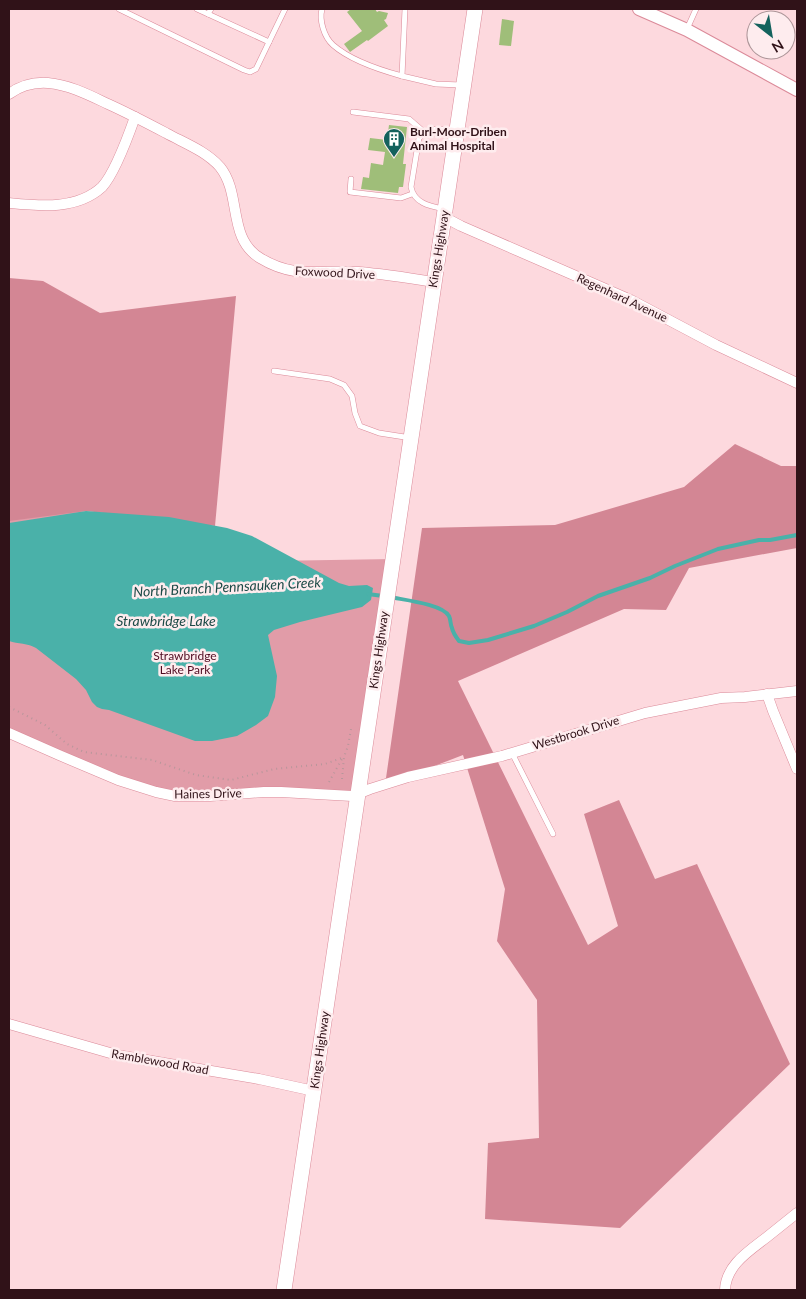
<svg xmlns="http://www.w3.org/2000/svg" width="806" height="1299" font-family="Lato,sans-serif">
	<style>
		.green { fill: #e19ca8 }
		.forest { fill: #d38694 }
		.water { fill: #4ab1a9 }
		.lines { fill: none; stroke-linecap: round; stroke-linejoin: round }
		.stream { stroke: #4ab1a9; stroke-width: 4 }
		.building { fill: #9fbe79 }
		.service-casing { stroke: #db8a99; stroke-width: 6 }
		.minor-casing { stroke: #db8a99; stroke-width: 11 }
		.tertiary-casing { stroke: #db8a99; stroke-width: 14 }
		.secondary-casing { stroke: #db8a99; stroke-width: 16 }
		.path { stroke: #b8969b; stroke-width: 2; stroke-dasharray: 1 4; stroke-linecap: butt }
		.service { stroke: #fff; stroke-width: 5 }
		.minor { stroke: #fff; stroke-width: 10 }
		.tertiary { stroke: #fff; stroke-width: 12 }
		.secondary { stroke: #fff; stroke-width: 15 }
		.labels { text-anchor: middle; stroke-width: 5; stroke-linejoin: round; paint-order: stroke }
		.poi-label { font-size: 12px; font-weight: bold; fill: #301218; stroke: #feecee; text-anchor: start }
		.street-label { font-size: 12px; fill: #301218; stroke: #feecee }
		.park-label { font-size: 12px; fill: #500b21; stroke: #feecee }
		.water-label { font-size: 14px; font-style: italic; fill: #1c4a47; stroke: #feecee }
	</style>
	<rect width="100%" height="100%" fill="#fdd9de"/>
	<path class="green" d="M73,510L144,520L269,561L393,559L352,796L156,792L9,732V515Z"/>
	<g class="forest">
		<path d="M9,278L43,281L100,313L236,296L215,526L86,511L9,521Z"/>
		<path d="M735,444L781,466H797V548L689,568L666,610L624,609L458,681L588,945L618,926L584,814L619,800L655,879L697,864L790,1064L620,1228L485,1219L488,1143L539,1138L537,1000L497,941L505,889L463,755L385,785L422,528L555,525L684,487Z"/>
	</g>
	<path class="water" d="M86,511L169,517L227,528L252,536L339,583L349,586L367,585L373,588L371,600L362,607L300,622L274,630L268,635L277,676L275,697L268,716L256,725L237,736L212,741H195L109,710L102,709L97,707L92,702L86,690L76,679L36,648C28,643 18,644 9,641V523Z"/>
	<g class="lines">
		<g class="stream">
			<path d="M368,594L383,596"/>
			<path d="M390,597C404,600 442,604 449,616C451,620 450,624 452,628C453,633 456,637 459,641L469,643L488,640L534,626L567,612L598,596L650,578L675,566L718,549L759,540H770L797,535"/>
		</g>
	</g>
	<g class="building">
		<path d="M351,9H375L377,12L379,11L388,13L386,19L384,20L388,26L368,41L367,40L350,52L344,44L362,31L347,12Z"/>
		<path d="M502,19L514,21L511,46L499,45Z"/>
		<path d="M389,125L407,127L403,164H406L403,187H399L398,193L361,189L363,177L369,178L371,163L383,165L385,152L368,150L370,138L387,140Z"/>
	</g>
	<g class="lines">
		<g class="service-casing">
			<g id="service">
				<path d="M119,9L244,70L250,72L256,69L269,42"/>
				<path d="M197,9L208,14"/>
				<path d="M211,9L208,14L269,42L285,9"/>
				<path d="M322,9C319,20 324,37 333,45C350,60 380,70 402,76"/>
				<path d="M405,9L402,76L436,84L461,85"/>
				<path d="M687,29L696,9"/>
				<path d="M353,112L409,119L424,132"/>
				<path d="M351,179L350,192L401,198L412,194"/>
				<path d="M444,209C429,206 414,203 411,187L419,138C429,127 440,129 454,129"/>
				<path d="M274,371L330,379L344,385L352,396L355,413L360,426L379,433L411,438"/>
				<path d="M512,753L553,834"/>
			</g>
		</g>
		<g class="minor-casing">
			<g id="minor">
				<path d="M9,94C20,86 34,82 48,83C70,85 89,95 108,104C128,113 147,123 166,133C184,143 206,151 220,167C242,194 227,238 260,258C296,280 321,269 359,272C384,274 409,278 434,282"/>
				<path d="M9,203C40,206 77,210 102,187C114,174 129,134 135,117"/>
				<path d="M444,217L461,226L631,300L716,345L797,383"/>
				<path d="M767,694L773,711L797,769"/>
				<path d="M9,733L59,755L118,780L156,792L175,796H210L264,792H281L352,796L370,789L408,777L502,756L645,713L721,698L745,697L797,691"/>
				<path d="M9,1024L117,1055L259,1079L314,1091"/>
				<path d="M725,1290C726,1265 749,1251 767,1237C777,1229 787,1221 797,1213"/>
			</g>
		</g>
		<g class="tertiary-casing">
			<path id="tertiary" d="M639,9L687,30L797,90"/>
		</g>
		<g class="secondary-casing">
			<path id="secondary" d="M284,1290L475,9"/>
		</g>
		<g class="path">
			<path d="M9,707L45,725L67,744L84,752L152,760L196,775L231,780L274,769L325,764L344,757"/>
			<path d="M342,779L344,757L348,746L351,729L354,727"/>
			<path d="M329,782L342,759"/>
		</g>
		<use href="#service" class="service"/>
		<use href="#minor" class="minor"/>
		<use href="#tertiary" class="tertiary"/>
		<use href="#secondary" class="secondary"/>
	</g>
	<defs>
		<g id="building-pin" transform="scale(1.125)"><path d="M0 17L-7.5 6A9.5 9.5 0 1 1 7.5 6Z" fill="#14625d" stroke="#feecee"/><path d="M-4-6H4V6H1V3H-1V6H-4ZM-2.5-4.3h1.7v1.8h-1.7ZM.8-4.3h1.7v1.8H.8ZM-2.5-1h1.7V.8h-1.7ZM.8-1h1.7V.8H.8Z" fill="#fff"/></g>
	</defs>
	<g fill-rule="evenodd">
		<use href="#building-pin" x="394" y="139"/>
	</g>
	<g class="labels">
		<g class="poi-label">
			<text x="410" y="136">Burl-Moor-Driben<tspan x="410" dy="14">Animal Hospital</tspan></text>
		</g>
		<g class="street-label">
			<text transform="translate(439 249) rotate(-81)" y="4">Kings Highway</text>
			<text transform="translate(335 273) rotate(3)" y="4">Foxwood Drive</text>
			<text transform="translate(622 298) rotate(25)" y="4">Regenhard Avenue</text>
			<text transform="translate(379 650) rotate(-82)" y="4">Kings Highway</text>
			<text transform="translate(576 733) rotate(-17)" y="4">Westbrook Drive</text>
			<text transform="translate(208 794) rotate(-1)" y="4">Haines Drive</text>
			<text transform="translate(320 1050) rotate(-82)" y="4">Kings Highway</text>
			<text transform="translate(160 1062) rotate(10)" y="4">Ramblewood Road</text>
		</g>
		<g class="park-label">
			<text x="185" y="660">Strawbridge<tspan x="185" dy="14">Lake Park</tspan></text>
		</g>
		<g class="water-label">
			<text transform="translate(227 587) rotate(-3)" y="5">North Branch Pennsauken Creek</text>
			<text x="166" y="626">Strawbridge Lake</text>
		</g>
	</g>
	<rect width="806" height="1299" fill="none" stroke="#301218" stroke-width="20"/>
	<g transform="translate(771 35) rotate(149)"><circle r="24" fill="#feecee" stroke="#ac9598"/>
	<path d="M0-4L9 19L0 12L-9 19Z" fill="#14625d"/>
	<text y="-8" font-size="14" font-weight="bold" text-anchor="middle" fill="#301218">N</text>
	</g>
</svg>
